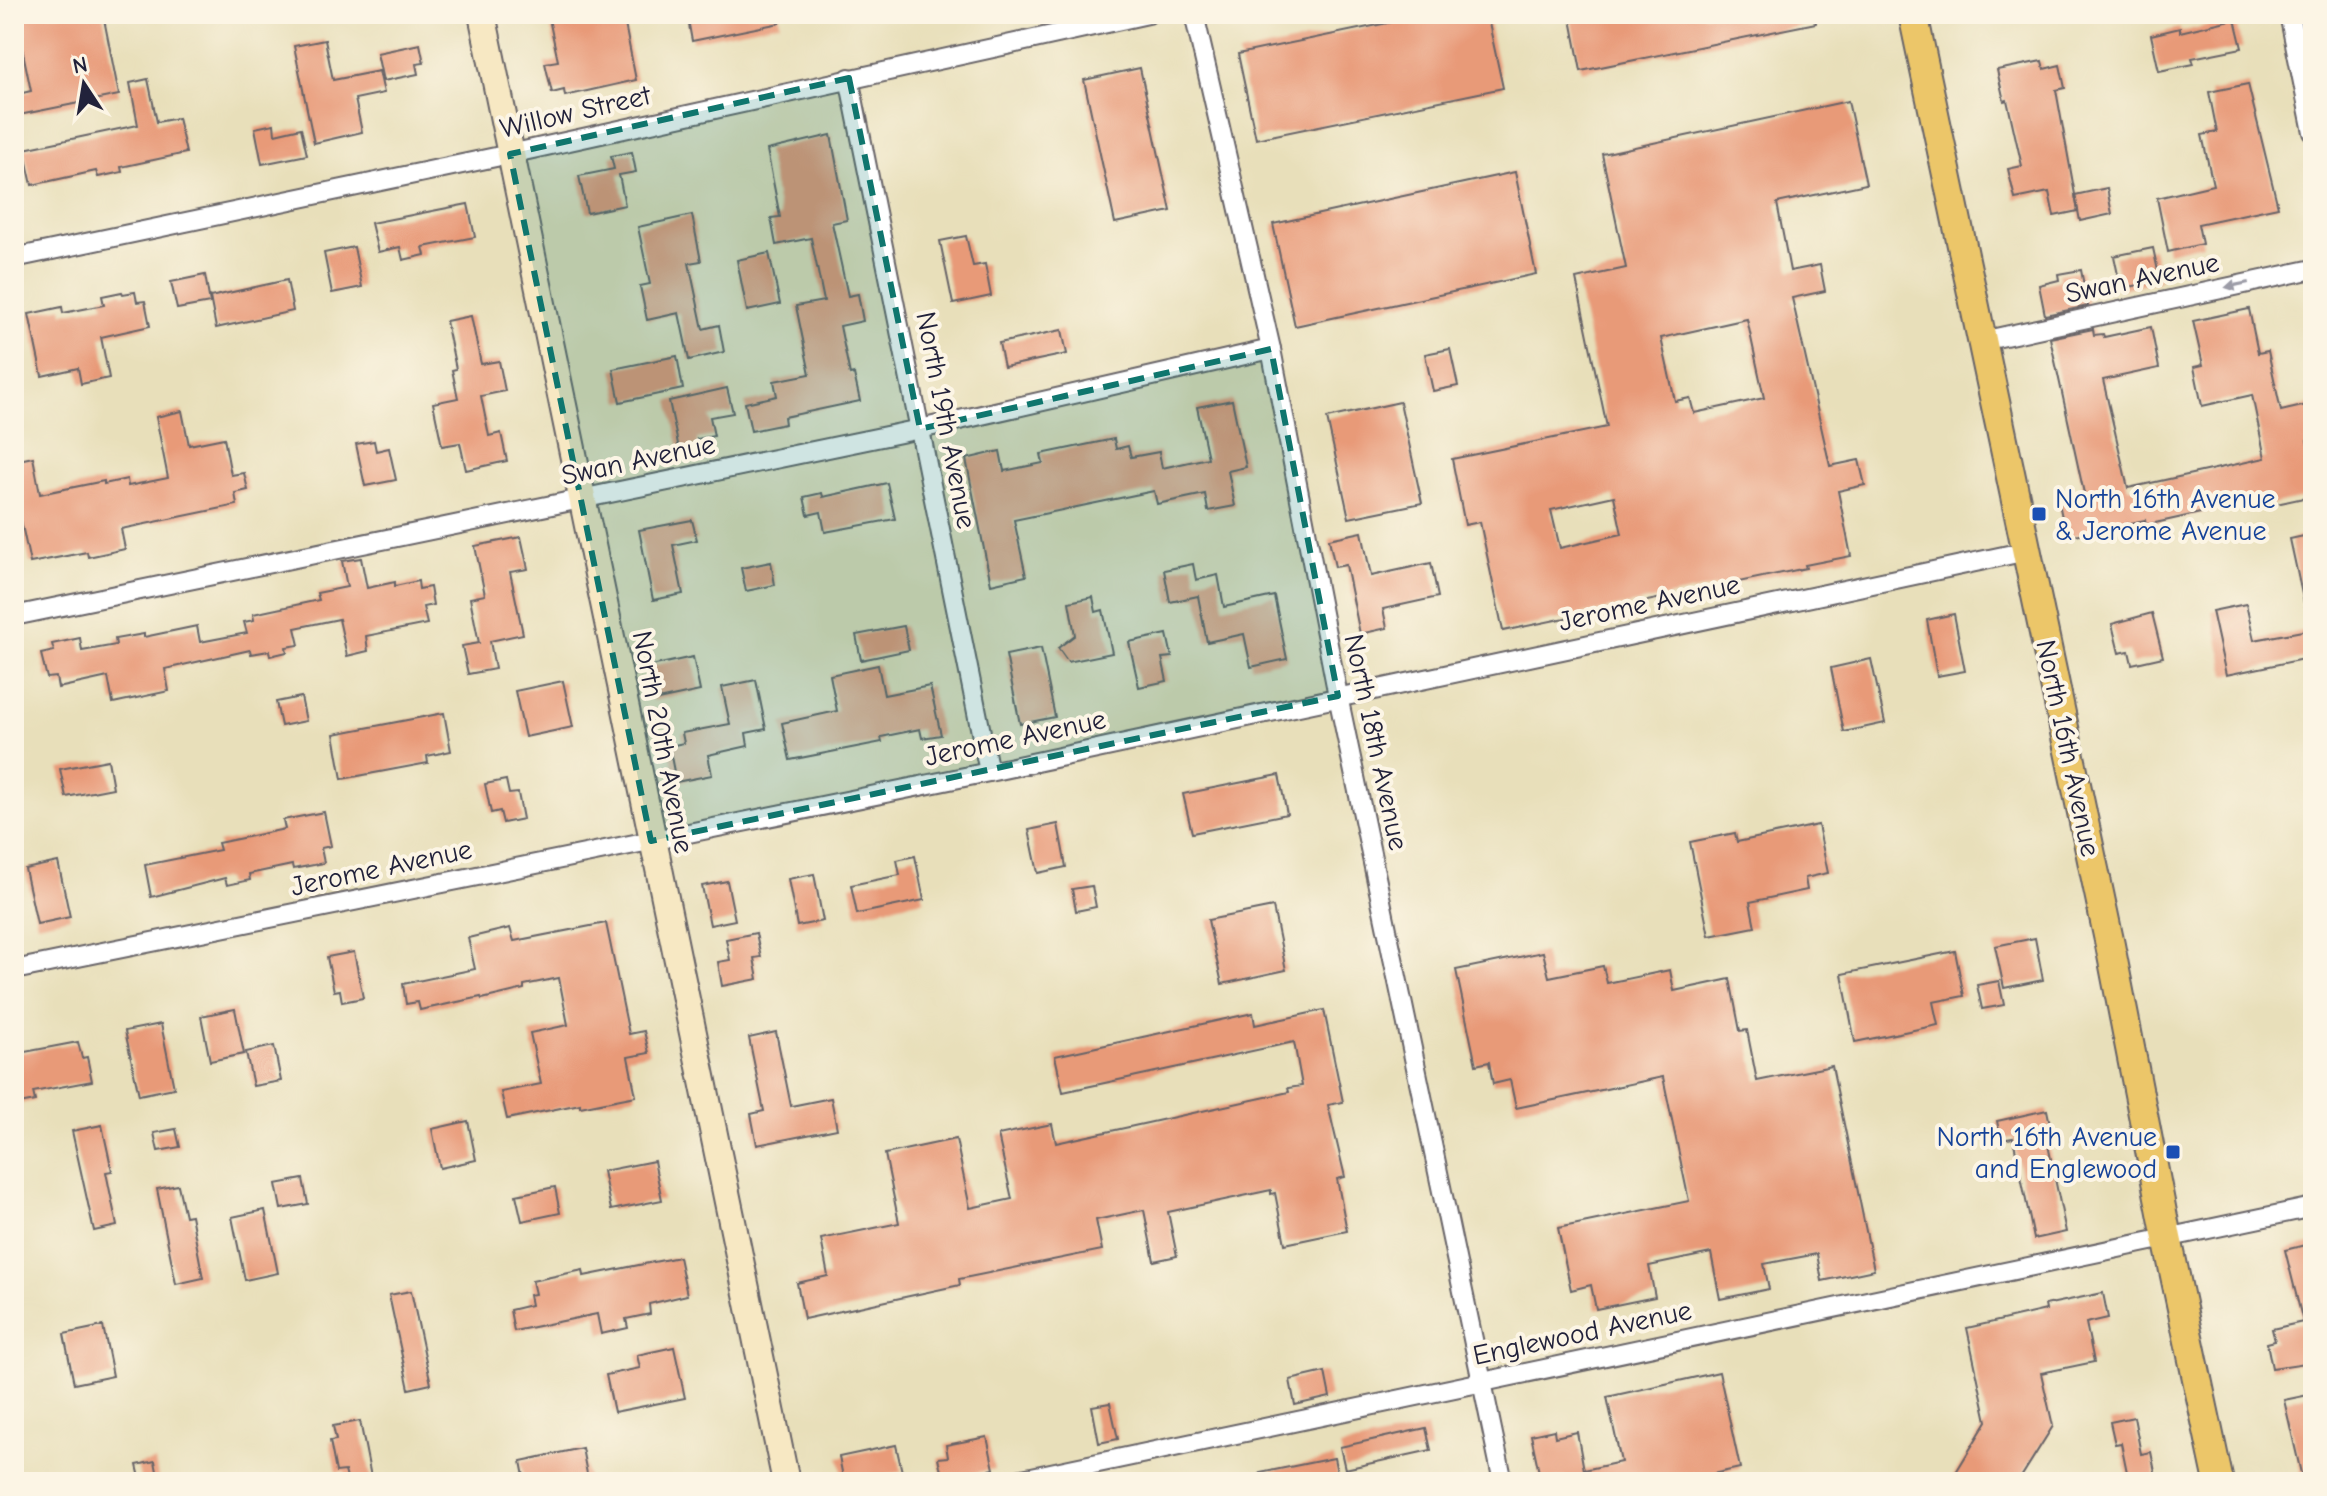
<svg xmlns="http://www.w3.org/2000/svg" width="2327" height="1496" font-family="'Comic Neue',sans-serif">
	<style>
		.building { fill: #e89a78; fill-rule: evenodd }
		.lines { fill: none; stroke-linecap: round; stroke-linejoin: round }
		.street-casing { stroke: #676467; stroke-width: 22 }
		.secondary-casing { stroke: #676467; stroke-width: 30 }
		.primary-casing { stroke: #676467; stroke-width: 32 }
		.street { stroke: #fff; stroke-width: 18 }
		.secondary { stroke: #f7e8c3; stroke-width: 26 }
		.primary { stroke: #ecc669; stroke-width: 28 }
		.oneway { fill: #9c9ca7 }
		.marked { fill: #0f766e; fill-opacity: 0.2; stroke: #0f766e; stroke-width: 6; stroke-dasharray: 16 10; stroke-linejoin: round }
		.transit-dot { fill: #1a4fb4; stroke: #fcf5e5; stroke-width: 3 }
		.labels { text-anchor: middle; stroke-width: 8; stroke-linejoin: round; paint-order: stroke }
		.street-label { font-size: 28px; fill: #22223b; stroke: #fcf5e5 }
		.transit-label { font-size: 28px; fill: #164399; stroke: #fcf5e5; text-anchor: start }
	</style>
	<rect width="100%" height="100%" fill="#fcf5e5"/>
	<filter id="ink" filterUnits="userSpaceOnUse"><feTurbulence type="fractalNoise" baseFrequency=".0125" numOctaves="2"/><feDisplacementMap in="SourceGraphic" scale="16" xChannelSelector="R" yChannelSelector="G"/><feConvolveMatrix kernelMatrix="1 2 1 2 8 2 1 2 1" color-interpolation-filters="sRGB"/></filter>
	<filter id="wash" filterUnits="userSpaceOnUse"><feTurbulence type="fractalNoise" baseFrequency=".006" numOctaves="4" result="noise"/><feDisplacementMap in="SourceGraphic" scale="32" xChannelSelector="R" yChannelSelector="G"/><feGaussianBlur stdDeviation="1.8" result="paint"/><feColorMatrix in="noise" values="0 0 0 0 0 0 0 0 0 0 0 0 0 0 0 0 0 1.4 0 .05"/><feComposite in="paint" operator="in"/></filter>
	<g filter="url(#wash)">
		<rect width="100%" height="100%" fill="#e8dfba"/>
		<g id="blocks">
			<g class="building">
				<path d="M15,14H103L119,95L14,116V95L31,91Z"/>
				<path d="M548,14H623L636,80L565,96L564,90L552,93L545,63L558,61Z"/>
				<path d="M687,14H779L780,23L692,41Z"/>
				<path d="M1431,14H1487L1503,88L1256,139L1238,54Z"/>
				<path d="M1570,14H1815L1816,23L1581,71Z"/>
				<path d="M2235,19L2242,48L2192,58L2194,64L2159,71L2151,35L2180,28V32Z"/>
				<path d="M325,40L333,80L379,71L384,93L355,99L362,132L314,143L294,46Z"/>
				<path d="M420,44L424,63L416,64L418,74L383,81L377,53Z"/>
				<path d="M2042,61L2044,69L2060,65L2065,88L2056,90L2078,211L2054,216L2049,192L2015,199L2008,169L2022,166L2007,100L2004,101L1997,70Z"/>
				<path d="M1140,68L1171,211L1115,223L1084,80Z"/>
				<path d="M148,79L157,122L178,118L186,153L121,167L122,172L98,177L96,171L32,185L24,149L138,125L130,83Z"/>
				<path d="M2248,84L2278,207L2198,224L2202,244L2168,252L2157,198L2213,185L2202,135L2217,132L2209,92Z"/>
				<path d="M1848,101L1866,184L1777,203L1790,271L1820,265L1825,291L1792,298L1830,466L1859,460L1865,485L1838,491L1851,556L1805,565L1806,568L1503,631L1480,522L1465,525L1452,459L1607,427L1576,279L1626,268L1602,154ZM1747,319L1764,398L1694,413L1690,398L1675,401L1661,338ZM1614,496L1622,534L1560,548L1551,510Z"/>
				<path d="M274,124L275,134L301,128L307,155L262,164L255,128Z"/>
				<path d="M831,135L847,220L832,223L848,296L858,294L863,321L840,326L850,375L854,374L860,401L784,417L785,424L751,431L745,403L777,396L774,381L810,374L796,306L824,301L811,238L776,245L771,218L780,217L767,150Z"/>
				<path d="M632,152L636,172L619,175L625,205L587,213L579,176L614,169L611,156Z"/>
				<path d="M1515,172L1536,274L1295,326L1273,224Z"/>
				<path d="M2107,188L2112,214L2080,221L2075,195Z"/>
				<path d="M468,204L475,237L423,247L425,255L403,260L400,247L378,252L371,223Z"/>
				<path d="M692,215L701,261L689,263L703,329L719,325L724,352L689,360L679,313L647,320L640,286L650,284L638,227Z"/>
				<path d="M966,236L973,266L985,264L991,296L953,304L940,241Z"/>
				<path d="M354,247L362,287L332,293L324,253Z"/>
				<path d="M2153,248L2160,280L2121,289L2114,256Z"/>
				<path d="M769,253L780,304L747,311L737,260Z"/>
				<path d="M2081,270L2088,306L2045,315L2039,285L2059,280L2058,274Z"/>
				<path d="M205,275L210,303L177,309L171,282Z"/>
				<path d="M287,280L293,311L216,328L210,297Z"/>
				<path d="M122,292L123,294L135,292L137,302L145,301L150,326L101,337L109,378L81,384L78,368L42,376L29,314L62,307L63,313L104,305L102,296Z"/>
				<path d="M2249,309L2258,353L2268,351L2281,411L2311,404L2313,439L2307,440L2313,469V496L2248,510L2246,503L2146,525L2145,520L2066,537L2059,503L2085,498L2050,338L2093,329L2094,335L2103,334L2104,337L2151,327L2159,368L2103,380L2128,488L2265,458L2252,395L2202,406L2194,367L2203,365L2193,321Z"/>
				<path d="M471,316L481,364L499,361L505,391L481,396L489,436L501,433L507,461L466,470L460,443L442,446L433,403L458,398L452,370L456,369L446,321Z"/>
				<path d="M1062,330L1067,354L1004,367L999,343Z"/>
				<path d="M1450,349L1458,386L1433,391L1425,354Z"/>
				<path d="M677,356L683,389L620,402L613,369Z"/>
				<path d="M727,388L733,413L710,417L714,436L697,439L698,445L679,449L669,401Z"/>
				<path d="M1232,400L1246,467L1228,471L1235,506L1208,511L1205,494L1157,504L1154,491L1014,520L1026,576L991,584L966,459L1000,451L1004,471L1043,463L1041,454L1114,439L1116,449L1128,446L1131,457L1159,452L1162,468L1208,458L1197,407Z"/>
				<path d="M1400,402L1422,503L1349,518L1327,418Z"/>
				<path d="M182,411L189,445L224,438L231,475L244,473L248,490L235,493L237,505L121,529L125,549L88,557L87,552L30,563L14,487V461L33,457L40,494L104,481V484L127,479L128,486L168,478L156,417Z"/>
				<path d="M374,441L376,451L389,448L396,480L365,486L356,444Z"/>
				<path d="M887,483L895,519L825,532L821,512L808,515L804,497L822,493L823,497Z"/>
				<path d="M692,520L697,540L673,545L683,594L653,600L639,530Z"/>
				<path d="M1362,532L1371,576L1431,563L1438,597L1383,609L1387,628L1360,634L1346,565L1335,567L1329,539Z"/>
				<path d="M2313,534V607L2305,608L2290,539Z"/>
				<path d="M521,537L528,569L510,572L523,634L490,641L495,669L468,674L462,646L479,643L470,598L485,595L475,546Z"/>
				<path d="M361,558L367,588L395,582V586L418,581L419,589L430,587L433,605L423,607L427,624L366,636L368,651L347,656L339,619L295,628L299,645L286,647L287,652L270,656L269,651L251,654L250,650L165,669L169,691L113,703L108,677L58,688L56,677L47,678L41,654L54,651L52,644L80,638L82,651L116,645L115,639L144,634V637L197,626L200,642L247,633L244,622L254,620L253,614L319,600L317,593L347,587L342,561Z"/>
				<path d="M771,562L775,585L746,591L741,568Z"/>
				<path d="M1193,564L1196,580L1218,575L1224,607L1274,596L1287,659L1251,667L1244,634L1207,642L1198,596L1170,602L1164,570Z"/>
				<path d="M1093,597L1096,612L1103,610L1112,653L1068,662L1058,648L1075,635L1069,602Z"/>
				<path d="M2246,604L2254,640L2313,629V657L2226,675L2212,611Z"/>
				<path d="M2152,613L2163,657L2132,664L2129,651L2119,653L2112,624Z"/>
				<path d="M1954,614L1965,671L1937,676L1927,620Z"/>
				<path d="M904,626L909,650L861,660L856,635Z"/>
				<path d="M1167,634L1172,657L1162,658L1167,681L1139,687L1129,642Z"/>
				<path d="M1041,648L1055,717L1020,724L1006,655Z"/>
				<path d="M693,657L700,691L653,701L646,667Z"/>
				<path d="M1871,659L1885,723L1844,732L1831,668Z"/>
				<path d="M878,665L884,695L930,686L941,735L922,738L920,729L881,737L882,742L790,760L782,723L837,711L830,675Z"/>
				<path d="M756,680L766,729L746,733L748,746L708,755L712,775L676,782L669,746L684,743L682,733L730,724L722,687Z"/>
				<path d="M563,681L573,727L525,737L515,691Z"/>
				<path d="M301,697L306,721L281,726L276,702Z"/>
				<path d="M444,713L451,751L427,756L428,763L342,779L334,734Z"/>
				<path d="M108,760L113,788L66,797L60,769Z"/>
				<path d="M1279,775L1287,814L1192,833L1183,794Z"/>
				<path d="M506,780L509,794L518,793L523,819L503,823L500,811L491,813L485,784Z"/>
				<path d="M324,812L331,846L321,848L324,863L293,869L292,865L249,874L250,880L227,885L225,878L151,897L145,865L220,850L218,843L285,829L283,820Z"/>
				<path d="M1058,824L1066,867L1038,873L1029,830Z"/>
				<path d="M1818,825L1828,873L1805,878L1807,890L1750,902L1755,927L1709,936L1690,842L1735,833L1737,842Z"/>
				<path d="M915,856L924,900L857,914L851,885L900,875L897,860Z"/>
				<path d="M58,862L70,917L37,924L25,869Z"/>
				<path d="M814,874L823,921L797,926L788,879Z"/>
				<path d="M727,881L735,920L710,925L702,886Z"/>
				<path d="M1092,886L1096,907L1076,911L1072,889Z"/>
				<path d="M1273,907L1286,970L1222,984L1208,920Z"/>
				<path d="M606,923L629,1034L644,1031L649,1053L628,1057L636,1096L580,1107V1104L507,1119L501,1092L541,1084L530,1033L568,1025L559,978L524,985V989L482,999L481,997L420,1010L418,1002L406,1004L403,984L475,969L468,938L510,928L514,941Z"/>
				<path d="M756,933L761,957L754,958L758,979L722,986L718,962L730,960L726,939Z"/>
				<path d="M2035,938L2043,980L2004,988L1995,946Z"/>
				<path d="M1955,951L1964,996L1933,1002L1938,1025L1855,1042L1842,974Z"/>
				<path d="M354,952L363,998L342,1002L340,990L334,991L327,957Z"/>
				<path d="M1543,952L1549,977L1603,966L1607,983L1670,970L1674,991L1730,979L1740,1031L1747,1030L1757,1081L1832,1066L1874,1270L1822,1281L1817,1254L1764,1264L1769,1289L1720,1299L1711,1253L1649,1266L1655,1297L1596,1309L1591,1285L1571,1290L1558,1228L1689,1201L1663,1077L1516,1108L1510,1080L1493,1084L1489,1062L1476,1065L1456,970Z"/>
				<path d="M1999,981L2004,1005L1982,1009L1977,985Z"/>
				<path d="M235,1009L244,1054L210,1061L201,1016Z"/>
				<path d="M1324,1010L1343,1102L1328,1105L1345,1177L1337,1179L1347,1231L1285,1244L1275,1193L1271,1194V1190L1168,1212L1177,1256L1154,1261L1144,1210L1096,1220L1102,1250L959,1279L960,1285L804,1319L797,1283L828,1276L821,1239L899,1223L885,1154L956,1139L970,1208L1012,1199L998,1135L1052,1124L1056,1143L1289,1092L1288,1088L1302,1086L1294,1042L1063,1092L1055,1056L1253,1013L1255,1025Z"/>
				<path d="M161,1024L174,1088L139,1095L125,1031Z"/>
				<path d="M776,1032L791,1106L831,1098L837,1129L757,1145L751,1114L764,1111L749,1038Z"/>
				<path d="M78,1042L82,1058L87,1057L92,1081L33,1092L35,1101L14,1105V1054Z"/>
				<path d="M274,1046L281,1081L253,1086L246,1052Z"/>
				<path d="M2047,1110L2051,1129L2045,1130L2066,1232L2034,1239L2013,1138L2001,1140L1997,1121Z"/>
				<path d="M468,1121L476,1160L440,1168L432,1129Z"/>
				<path d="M102,1125L112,1171L106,1172L117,1226L94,1231L72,1131Z"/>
				<path d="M176,1129L180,1147L158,1151L154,1133Z"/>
				<path d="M654,1161L662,1200L611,1210L603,1171Z"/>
				<path d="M303,1179L308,1204L281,1209L276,1184Z"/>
				<path d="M178,1185L185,1216L191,1215L203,1278L176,1284L157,1189Z"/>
				<path d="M555,1187L560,1213L522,1221L516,1195Z"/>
				<path d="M265,1210L278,1273L245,1280L232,1217Z"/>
				<path d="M2313,1243V1362L2272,1368L2267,1343L2275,1341L2272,1329L2303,1322L2285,1250Z"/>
				<path d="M679,1257L687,1295L649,1304L650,1314L626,1319L628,1328L601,1334L597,1314L514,1331L510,1310L531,1305L529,1295L535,1294L532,1281L583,1270L584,1276Z"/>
				<path d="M411,1291L431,1384L409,1389L389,1295Z"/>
				<path d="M2103,1293L2108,1318L2086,1323L2094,1362L2041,1373L2053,1426L2018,1482H1950L1987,1421L1967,1328L2046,1310L2045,1305Z"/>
				<path d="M103,1326L113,1376L74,1384L64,1334Z"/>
				<path d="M674,1347L685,1398L614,1412L606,1375L640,1368L637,1355Z"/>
				<path d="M1325,1372L1330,1397L1295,1405L1290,1380Z"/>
				<path d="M1719,1372L1740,1468L1676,1482H1567L1566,1477L1541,1482L1531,1435L1554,1430L1555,1437L1577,1432L1584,1470L1621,1462L1607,1397Z"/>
				<path d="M2313,1394V1482H2303L2284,1400Z"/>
				<path d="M1110,1403L1118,1439L1099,1443L1092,1406Z"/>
				<path d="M2134,1417L2141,1454L2151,1452L2157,1482H2129L2121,1443L2115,1444L2110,1422Z"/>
				<path d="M360,1421L372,1482H348L345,1471L336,1472L330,1441L336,1440L333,1426Z"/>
				<path d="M1426,1428L1431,1450L1345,1469L1340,1447Z"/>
				<path d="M987,1437L994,1469L943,1480L938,1458L948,1457L946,1445Z"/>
				<path d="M896,1445L902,1472L844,1482L839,1457Z"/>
				<path d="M582,1448L588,1479L572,1482H525L521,1461Z"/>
				<path d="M1334,1458L1339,1482H1260V1473Z"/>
				<path d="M155,1461L159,1482H141L137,1465Z"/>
			</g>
		</g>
	</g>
	<g filter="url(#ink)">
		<use href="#blocks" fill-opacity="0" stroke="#676467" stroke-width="2"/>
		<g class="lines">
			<g class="street-casing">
				<g id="street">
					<path d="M1194,14L1271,349L1338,696L1503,1482"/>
					<path d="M2289,14L2313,132"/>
					<path d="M849,78L989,772"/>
					<path d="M14,258L510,154L1148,14"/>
					<path d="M1982,341L2313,269"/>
					<path d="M14,616L920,429L1271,349"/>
					<path d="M14,970L989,772L2027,551"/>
					<path d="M1008,1482L2313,1207"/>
				</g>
			</g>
			<g class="secondary-casing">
				<path id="secondary" d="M482,14L786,1482"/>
			</g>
			<g class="primary-casing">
				<path id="primary" d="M1913,14L2110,945L2167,1238L2219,1482"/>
			</g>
			<use href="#street" class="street"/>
			<use href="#secondary" class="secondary"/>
			<use href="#primary" class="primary"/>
		</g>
		<defs><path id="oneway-solid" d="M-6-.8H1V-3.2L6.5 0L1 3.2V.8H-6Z" transform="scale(2)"/></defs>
		<use class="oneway" href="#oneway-solid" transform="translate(2237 285) rotate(168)"/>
	</g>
	<path class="marked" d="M849,78L920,429L1271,349L1338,696L651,841L510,154Z"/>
	<g class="transit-dot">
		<rect x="2031" y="506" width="16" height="16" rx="4"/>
		<rect x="2165" y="1144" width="16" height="16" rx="4"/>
	</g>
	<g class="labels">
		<g class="street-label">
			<text transform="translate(575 111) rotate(-13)" y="10">Willow Street</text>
			<text transform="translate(2142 277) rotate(-12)" y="10">Swan Avenue</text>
			<text transform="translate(947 420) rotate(79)" y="10">North 19th Avenue</text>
			<text transform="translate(638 459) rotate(-12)" y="10">Swan Avenue</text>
			<text transform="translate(1649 602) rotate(-12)" y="10">Jerome Avenue</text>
			<text transform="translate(1015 737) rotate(-12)" y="10">Jerome Avenue</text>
			<text transform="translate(664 742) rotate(79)" y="10">North 20th Avenue</text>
			<text transform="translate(1377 742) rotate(78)" y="10">North 18th Avenue</text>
			<text transform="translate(2069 748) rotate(78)" y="10">North 16th Avenue</text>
			<text transform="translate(381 867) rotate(-12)" y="10">Jerome Avenue</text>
			<text transform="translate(1582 1332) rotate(-12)" y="10">Englewood Avenue</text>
		</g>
		<g class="transit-label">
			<text x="2055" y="508">North 16th Avenue<tspan x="2055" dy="32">&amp; Jerome Avenue</tspan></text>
			<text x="2157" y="1146" text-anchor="end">North 16th Avenue<tspan x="2157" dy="32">and Englewood</tspan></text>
		</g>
	</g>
	<rect width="2327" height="1496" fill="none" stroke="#fcf5e5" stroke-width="48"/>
	<g transform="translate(84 84) rotate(348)" stroke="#fcf5e5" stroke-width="6" paint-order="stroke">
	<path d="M0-6L14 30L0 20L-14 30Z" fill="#22223b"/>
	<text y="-12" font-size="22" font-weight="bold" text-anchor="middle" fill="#22223b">N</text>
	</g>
</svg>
